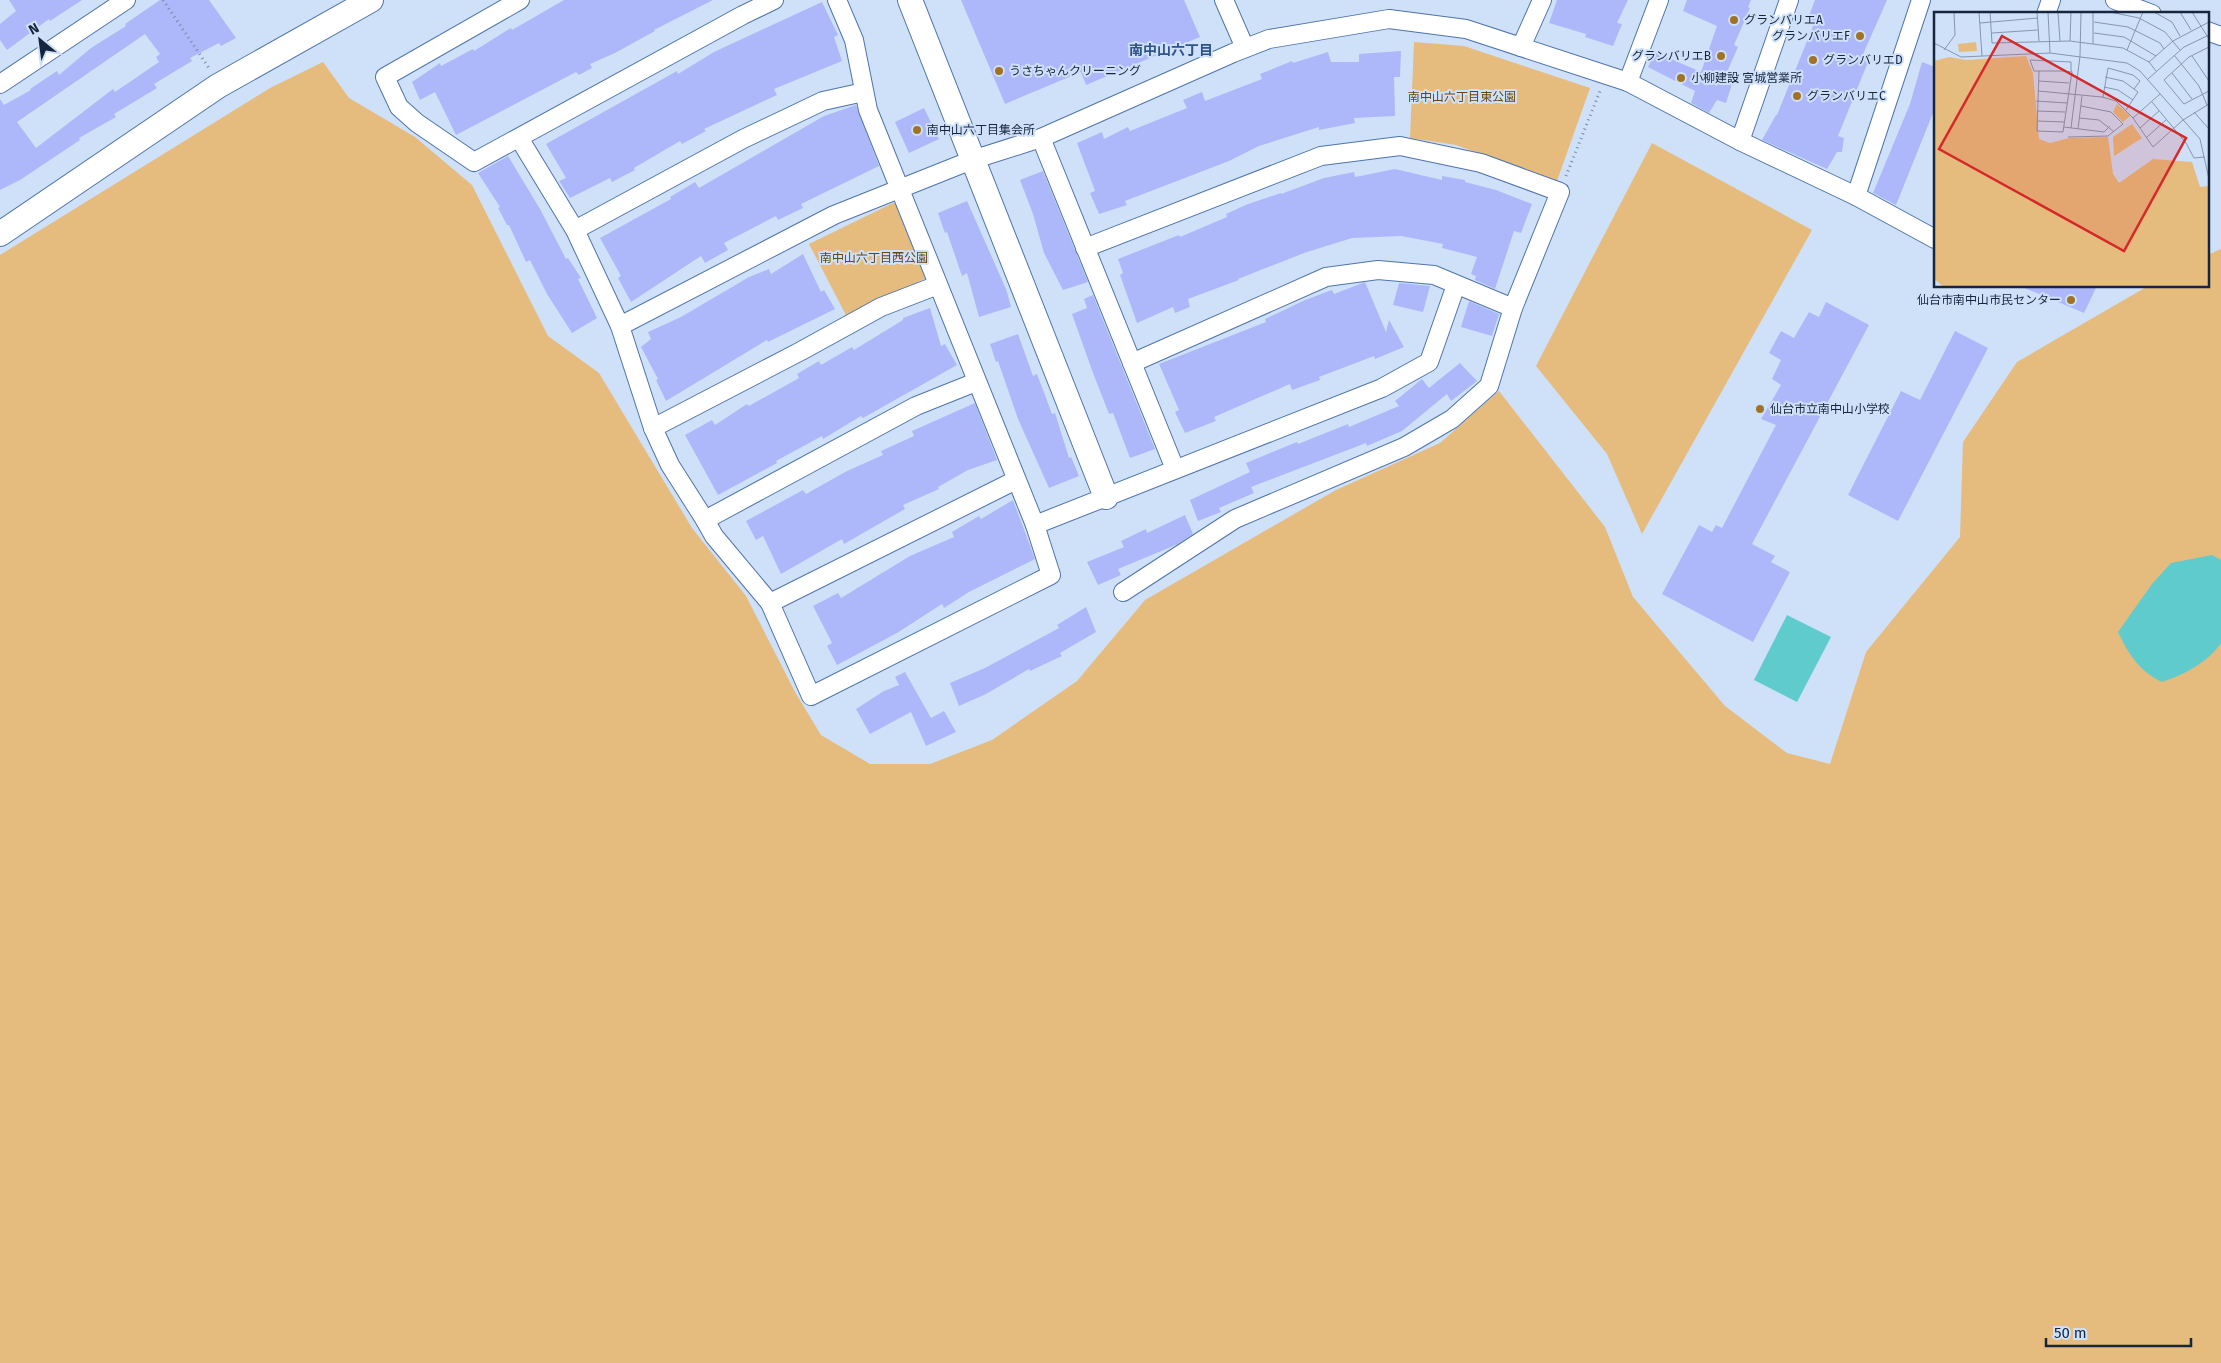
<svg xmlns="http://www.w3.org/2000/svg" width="2221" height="1363" font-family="'Fira Sans','Noto Sans JP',sans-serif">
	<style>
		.green { fill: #e5bc7d }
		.water { fill: #60cbcd }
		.building { fill: #adb8fb; fill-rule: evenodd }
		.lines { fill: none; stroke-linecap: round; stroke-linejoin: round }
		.street-casing { stroke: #4e74ab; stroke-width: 20 }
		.secondary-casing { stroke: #4e74ab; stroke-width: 26 }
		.path { stroke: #7889a1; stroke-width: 3; stroke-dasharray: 1 4; stroke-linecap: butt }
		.street { stroke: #fff; stroke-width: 18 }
		.secondary { stroke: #fff; stroke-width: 24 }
		.poi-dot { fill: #a07324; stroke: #cfe0f9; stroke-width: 2 }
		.labels { text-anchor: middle; stroke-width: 4; stroke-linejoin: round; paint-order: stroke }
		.poi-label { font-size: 12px; fill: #16263d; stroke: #cfe0f9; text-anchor: start }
		.park-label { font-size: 12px; fill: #644613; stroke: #cfe0f9 }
		.neighbourhood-label { font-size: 14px; font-weight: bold; fill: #2f5488; stroke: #cfe0f9 }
		.inset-road { fill: none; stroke: #8596ae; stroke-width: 1 }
		.view { fill: #d62828; fill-opacity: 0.15; stroke: #d62828; stroke-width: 2.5 }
		.inset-edge { fill: none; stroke: #16263d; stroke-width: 2.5 }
	</style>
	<rect width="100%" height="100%" fill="#cfe0f9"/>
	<g class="green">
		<path d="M1414,42L1464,46L1590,88L1557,181L1456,145L1410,138Z"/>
		<path d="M323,62L349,98L415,137L472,185L548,336L599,373L692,528L746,596L795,692L821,735L870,764H930L992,740L1077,681L1145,600L1336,490L1440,443L1499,391L1605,527L1633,597L1725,706L1787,753L1830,764L1866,652L1960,537L1963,442L2017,362L2148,286H2207V255L2221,249V1363H0V255L270,88Z"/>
		<path d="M1652,143L1812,230L1642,534L1607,454L1536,366Z"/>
		<path d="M893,203L902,206L928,271L926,278L847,317L809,244Z"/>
	</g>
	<g class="water">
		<path d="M2212,555L2221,560V643C2207,663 2185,674 2162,682C2139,671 2129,655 2118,632L2152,584L2171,563Z"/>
		<path d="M1787,615L1831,637L1797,702L1754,680Z"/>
	</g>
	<g class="building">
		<path d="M9,0H82L50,21L49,19L7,50L0,40V24L16,11Z"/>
		<path d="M160,0H209L236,38L221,46L219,43L190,58L192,61L154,84L157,88L114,114L116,117L79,138L80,140L20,180L0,190V99L4,105L31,90L30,89L57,71L59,75L91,48L126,26L125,24ZM145,34L160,54L156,57L159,62L115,92L113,89L36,148L17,122Z"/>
		<path d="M564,0H713L654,30L655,31L615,53L590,64L592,68L579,75L576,72L456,135L435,92L420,100L412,82L440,63L441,66L473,49L474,51L511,28L512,30Z"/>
		<path d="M961,0H1184L1200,37L1086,85L1081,72L1005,104Z"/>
		<path d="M1557,0H1628L1617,23L1622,24L1613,46L1585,37L1586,34L1549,23Z"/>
		<path d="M1687,0H1751L1748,7L1750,8L1734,45L1738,47L1723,81L1732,84L1726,103L1717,100L1709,113L1691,103L1695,91L1648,67L1655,52L1701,72L1717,26L1683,11Z"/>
		<path d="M1815,0H1887L1861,59L1868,62L1838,136L1844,138L1842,152H1837L1827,169L1762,140L1776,115H1777L1814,24L1807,21Z"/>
		<path d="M822,2L838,35L834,37L842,61L774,89L777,95L704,129L706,131L682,144L680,141L634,168L635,170L612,182L610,178L570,198L559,181L566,178L546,144L677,71L678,74L714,52Z"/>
		<path d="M1401,51L1400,77H1394L1395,116L1354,118L1355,123L1319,130V127L1259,146L1229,161L1125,201L1127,205L1099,214L1090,193L1095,191L1077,143L1102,132L1104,139L1128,127L1130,131L1187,108L1183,100L1202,92L1205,101L1262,79L1260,74L1292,61L1293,63L1328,52L1331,62H1359V54Z"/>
		<path d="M1922,62L1935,67V108L1896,205L1873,193L1910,104Z"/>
		<path d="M856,105L879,166L801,204L803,208L778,220L776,216L724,243L728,250L705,263L701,256L631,302L618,278L621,276L600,238L671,199L670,197L695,182L699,188L824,116Z"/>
		<path d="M924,108L939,139L909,153L895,122Z"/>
		<path d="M508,156L540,209L566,259L568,258L581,278L578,279L597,318L572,333L547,294L530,260L526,262L509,225H507L498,208L500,207L478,173Z"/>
		<path d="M1395,169L1442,180V176L1465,180V182L1496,190L1532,204L1521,233L1514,231L1495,289L1475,280L1476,276L1471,274L1477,257L1442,248L1443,244L1401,236L1352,238L1304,253L1238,279L1239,280L1188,299L1190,307L1175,313L1173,307L1137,323L1120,275L1123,273L1118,259L1179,235L1180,237L1227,217L1226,214L1248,204L1281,193V194L1324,178L1354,172L1355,177Z"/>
		<path d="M1043,171L1088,282L1063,290L1044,253L1033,214L1020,180Z"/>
		<path d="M967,201L1006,289L1011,307L979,317L967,273L962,276L947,232L945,233L938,213Z"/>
		<path d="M803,254L821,292L824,290L835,309L768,342L767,340L666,401L656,380L658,379L641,347L651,339L648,332L681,317L749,277L769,269L771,274Z"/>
		<path d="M1365,282L1386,332L1389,320L1404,347L1375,359L1374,356L1319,377L1320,380L1292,390L1290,384L1214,417L1216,421L1185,433L1175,412L1179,410L1159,364L1266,322L1265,319L1305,300L1332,290L1334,294Z"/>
		<path d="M1399,283L1430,286L1423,312L1393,305Z"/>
		<path d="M2020,286H2097L2084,313Z"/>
		<path d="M1093,295L1155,449L1130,458L1113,413L1109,414L1093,373L1072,314L1087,308L1084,299Z"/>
		<path d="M1469,301L1499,314L1492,336L1461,327Z"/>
		<path d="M1826,302L1869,325L1752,544L1775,556L1771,562L1790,572L1753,642L1662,594L1699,525L1712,532L1716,525L1722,528L1776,425L1761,419L1781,385L1772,379L1781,360L1769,353L1781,331L1794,338L1809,312L1819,317Z"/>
		<path d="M930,308L941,346L945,344L957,365L863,418L861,416L823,439L822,436L776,461L777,463L718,495L685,435L712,420L715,425L747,404L749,406L799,378L797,374L819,361L821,365L852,347L854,350L903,320V318Z"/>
		<path d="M1955,331L1988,348L1898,521L1848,495L1901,391L1920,400Z"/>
		<path d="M1018,334L1033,376L1037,374L1052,414L1055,413L1069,458L1071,457L1079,476L1049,488L1018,419L998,361L996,362L990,344Z"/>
		<path d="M1460,363L1477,381L1451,401L1447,394L1402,431L1367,446L1366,443L1251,487L1254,493L1219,508L1221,512L1198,521L1190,500L1250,472L1246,463L1297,442L1298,444L1348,424L1349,427L1399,406L1395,401L1422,379L1429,388Z"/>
		<path d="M975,403L997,460L968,470L938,487L939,489L903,505L905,509L844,544L842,539L781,574L763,536L756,540L746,521L803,490L806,494L847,471L883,455L881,451L914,436L912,431Z"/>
		<path d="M1013,500L1035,559L969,592L944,608L942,604L897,633L837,665L827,646L832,643L813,606L838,593L841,598L910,556L954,537L952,532L979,516L981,519Z"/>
		<path d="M1185,515L1193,534L1178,544L1118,569L1121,575L1098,585L1087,562L1124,547L1121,541L1146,529L1147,533Z"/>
		<path d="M1086,607L1096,632L1060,653L1062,656L1030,671L1029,669L986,694L959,706L950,683L985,668L1059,628L1057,625Z"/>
		<path d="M905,672L931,718L944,711L956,732L926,746L911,712L870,734L856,709L884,691L899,685L895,677Z"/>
	</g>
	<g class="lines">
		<g class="street-casing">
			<g id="street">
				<path d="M520,0L385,77L399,107L417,123L474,162L743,15L774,0"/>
				<path d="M1224,0L1245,48"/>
				<path d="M2115,0L2152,14"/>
				<path d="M2046,14L2051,0"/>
				<path d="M2207,31L2221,36"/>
				<path d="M1521,47L1542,0"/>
				<path d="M1628,82L1659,0"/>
				<path d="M0,84L126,0"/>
				<path d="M519,138L575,230L620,326L653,428L670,465L705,520L714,536L770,603L811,696L1051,575L1035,525L868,110L854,40L837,0"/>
				<path d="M1041,138L1175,469"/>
				<path d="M1740,141L1789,0"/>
				<path d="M1856,196L1921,0"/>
				<path d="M575,230L743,139L823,101L864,92"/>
				<path d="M1085,248L1321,156L1400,146L1481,163L1560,192L1513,308L1489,386L1452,419L1404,447L1235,519L1123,592"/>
				<path d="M620,326L834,215L972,160L1041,138L1233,53L1269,39L1389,19L1466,29L1628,82L1740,141L1856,196L1935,239"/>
				<path d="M1132,363L1326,277L1378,270L1434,275L1513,308"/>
				<path d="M653,428L801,351L881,307L938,285"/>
				<path d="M705,520L916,406L976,382"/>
				<path d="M1035,525L1382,388L1429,362L1456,285"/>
				<path d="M770,603L1016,480"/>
			</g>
		</g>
		<g class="secondary-casing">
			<g id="secondary">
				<path d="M910,0L1106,497"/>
				<path d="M0,234L218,86L371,0"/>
			</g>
		</g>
		<g class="path">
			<path d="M163,0L209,68"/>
			<path d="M1566,176L1600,91"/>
		</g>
		<use href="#street" class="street"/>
		<use href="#secondary" class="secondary"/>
	</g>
	<g class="poi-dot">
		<circle cx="1734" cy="20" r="5"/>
		<circle cx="1860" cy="36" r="5"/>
		<circle cx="1721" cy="56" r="5"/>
		<circle cx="1813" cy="60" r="5"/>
		<circle cx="999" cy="71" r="5"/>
		<circle cx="1681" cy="78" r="5"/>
		<circle cx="1797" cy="96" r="5"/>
		<circle cx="917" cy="130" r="5"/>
		<circle cx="2071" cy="300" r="5"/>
		<circle cx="1760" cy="409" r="5"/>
	</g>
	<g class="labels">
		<g class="poi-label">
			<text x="1744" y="24">グランバリエA</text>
			<text x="1850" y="40" text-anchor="end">グランバリエF</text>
			<text x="1711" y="60" text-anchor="end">グランバリエB</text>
			<text x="1823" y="64">グランバリエD</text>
			<text x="1009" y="75">うさちゃんクリーニング</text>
			<text x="1691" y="82">小柳建設 宮城営業所</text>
			<text x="1807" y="100">グランバリエC</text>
			<text x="927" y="134">南中山六丁目集会所</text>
			<text x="2061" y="304" text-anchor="end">仙台市南中山市民センター</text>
			<text x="1770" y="413">仙台市立南中山小学校</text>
		</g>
		<g class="park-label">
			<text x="1462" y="101">南中山六丁目東公園</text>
			<text x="874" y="262">南中山六丁目西公園</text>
		</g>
		<g class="neighbourhood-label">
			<text x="1171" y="55">南中山六丁目</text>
		</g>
	</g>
	<g transform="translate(1934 12)">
		<rect width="275" height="275" fill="#cfe0f9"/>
		<path d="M42,30L43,39L25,40L24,32ZM92,44L99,61L105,127L116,131L135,126L174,125L179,162L185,171L219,147L258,150L266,175L275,174V275H10L0,267V49L15,45L32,48ZM183,92L196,104L189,110L179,100ZM198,112L208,126L180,144L179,125Z" fill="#e5bc7d"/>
		<path class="inset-road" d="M45,0L48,44M56,0L58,31L136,29L189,36L215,50L222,59M103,0L105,29M114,0L116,41M124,0L126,29M159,0V32M176,0L205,6L231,20L246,38M220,0L238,10L246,24M246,0L257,18M258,0L275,27M160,10L194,15L226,31L230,37M46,11L104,6M58,21L104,18M160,21L190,25L222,44M136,29L137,0M0,31L27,45L116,41L193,51L206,59L266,127L275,167M275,35L255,45L230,68L250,92L275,79M10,38L21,23L20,0M193,38L209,0M240,43L265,74L273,93M258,44L275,69M215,50L239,29L275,10M105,59L103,119L129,120L137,66L138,61V60L137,58V50L96,48L100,59H129L138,60M238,61L258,87M171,65L189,69L204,80L192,98M214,67L250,35L275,23M105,69L135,71M170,75L184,78L199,88M104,79L168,85L182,89L199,106L219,135L249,108L275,92M169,85L174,56L199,63L206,69L200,77M102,89L133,91M218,90L252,131L260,146L271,145M103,99L131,100M260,100L275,117M145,106L165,108L179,119M199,106L226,82M104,109L130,110M130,115L170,120L176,114M137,116L146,44L147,0M206,116L225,99M144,117L148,84M134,125L174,124L189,112L177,100L147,94M213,125L232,108"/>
		<path class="view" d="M68,24L252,126L190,239L5,137Z"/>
		<rect width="275" height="275" class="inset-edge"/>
	</g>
	<g transform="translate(40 40) rotate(331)" stroke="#cfe0f9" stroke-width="4" paint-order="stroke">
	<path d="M0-4L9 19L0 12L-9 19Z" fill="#16263d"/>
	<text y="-8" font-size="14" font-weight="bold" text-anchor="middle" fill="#16263d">N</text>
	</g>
	<path d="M2046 1338v8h145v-8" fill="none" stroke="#16263d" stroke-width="2.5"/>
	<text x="2054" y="1338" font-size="15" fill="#16263d" stroke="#cfe0f9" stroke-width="4" paint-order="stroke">50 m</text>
</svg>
